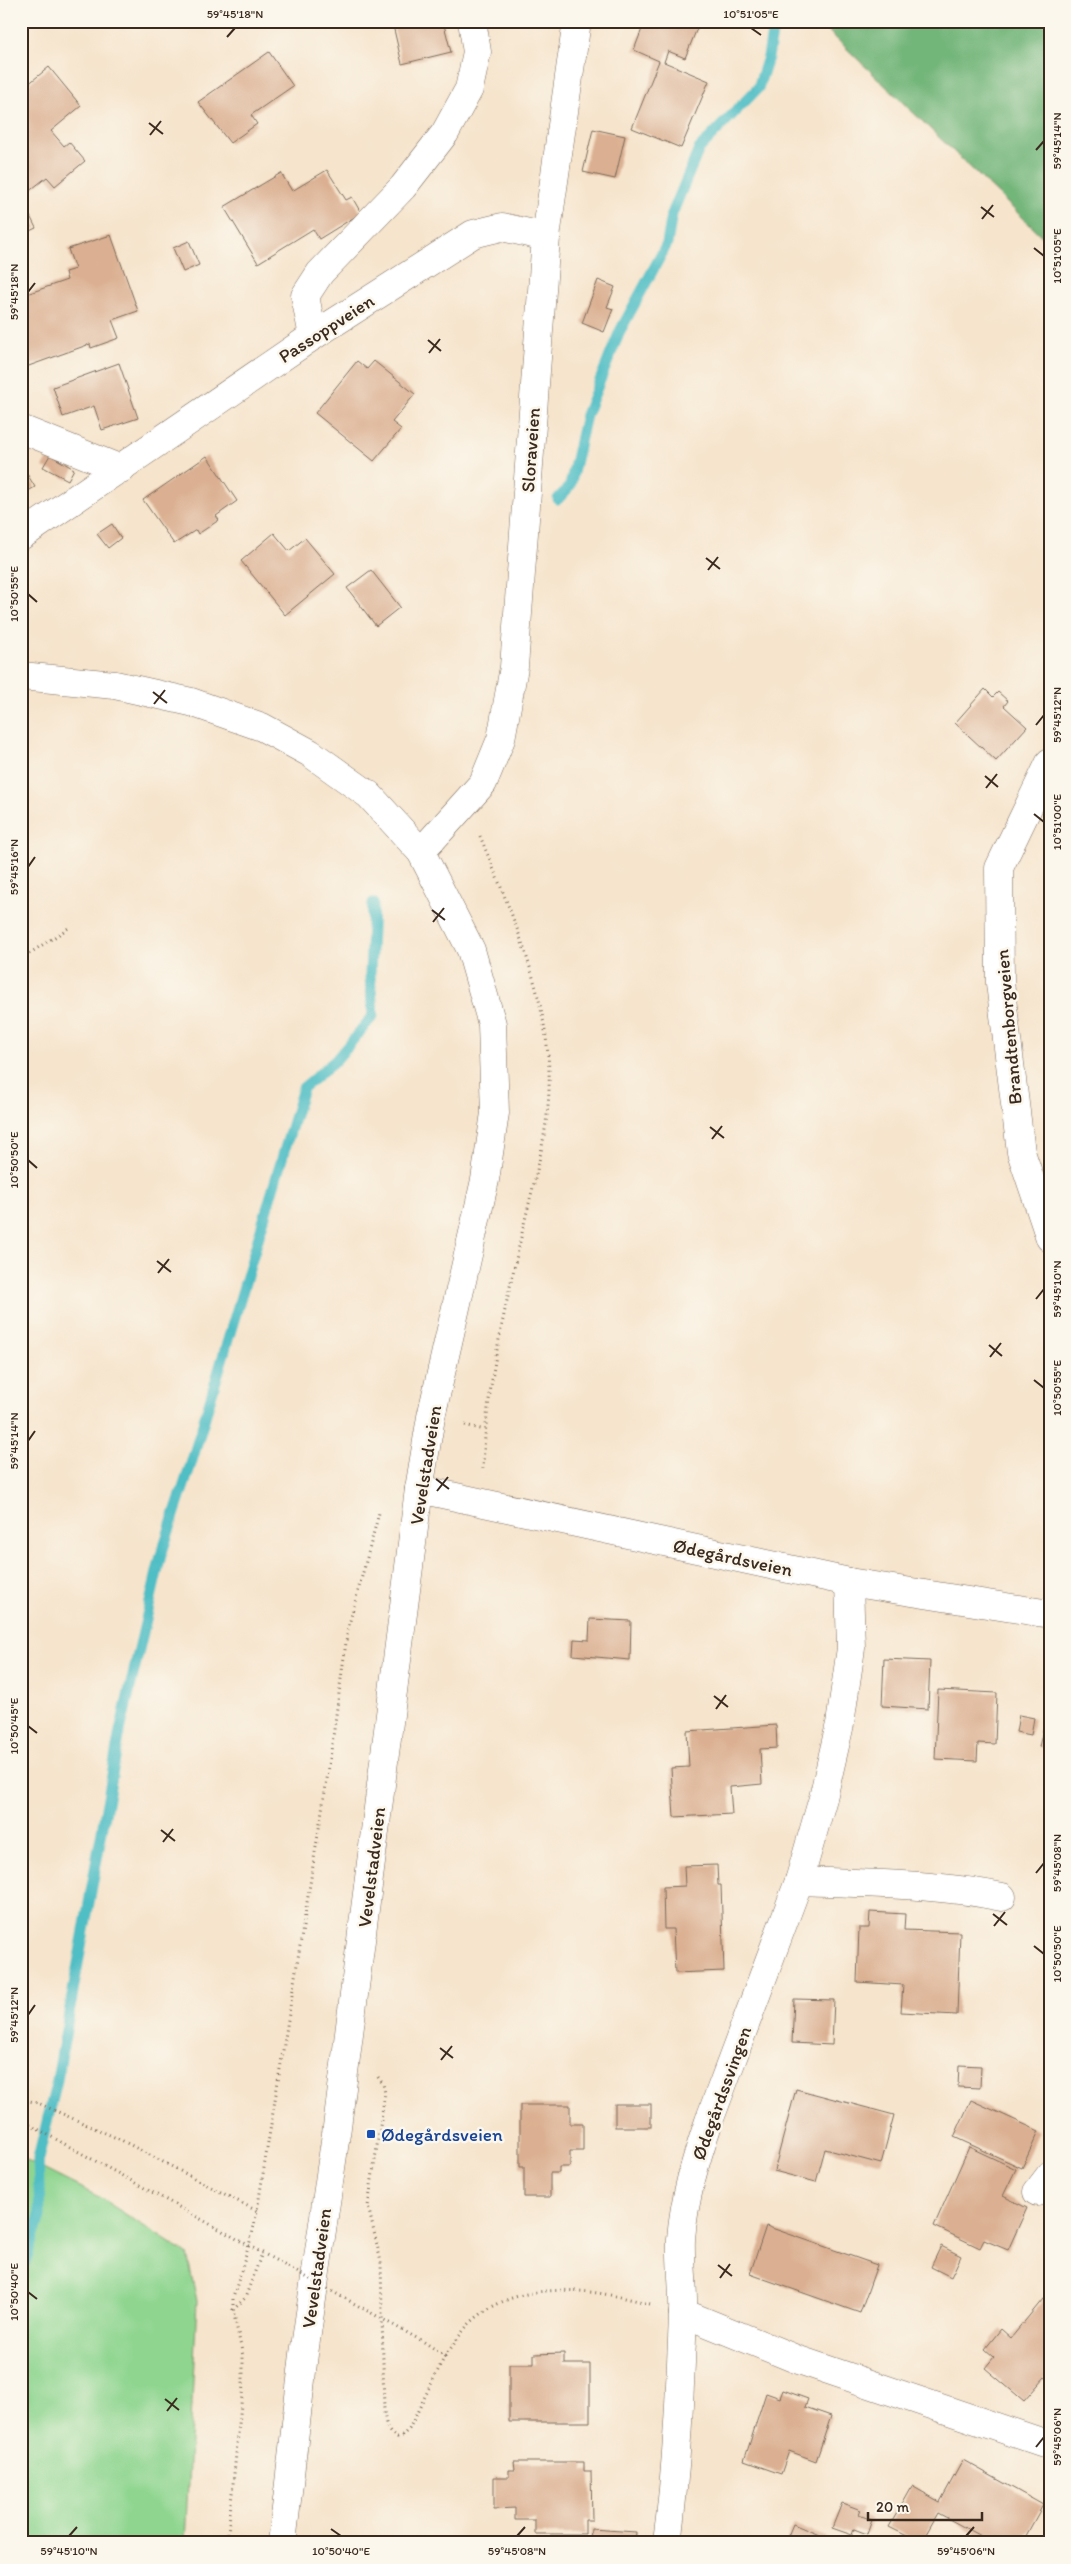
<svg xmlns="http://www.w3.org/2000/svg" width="1071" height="2564" font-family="Itim,sans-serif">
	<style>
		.green { fill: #8fd590; stroke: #658057 }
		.forest { fill: #73b67a; stroke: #57704c }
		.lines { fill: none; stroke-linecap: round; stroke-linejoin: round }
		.stream { stroke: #50bec5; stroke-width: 11 }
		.building { fill: #dbb092 }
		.minor-casing { stroke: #7c6b5b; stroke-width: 29 }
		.major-casing { stroke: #7c6b5b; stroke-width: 29 }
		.path { stroke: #7c6b5b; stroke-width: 3; stroke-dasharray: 1 4; stroke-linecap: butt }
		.minor { stroke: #fff; stroke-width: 28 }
		.major { stroke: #fff; stroke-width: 28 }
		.path-bridge { stroke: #7c6b5b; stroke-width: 3; stroke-dasharray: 1 4; stroke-linecap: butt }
		.ticks { fill: none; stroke: #3b2a1e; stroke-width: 2 }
		.transit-dot { fill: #1a4fb4; stroke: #fbf7ec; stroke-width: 2 }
		.labels { text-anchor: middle; stroke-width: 5; stroke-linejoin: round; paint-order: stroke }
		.street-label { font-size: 19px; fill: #3b2a1e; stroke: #fbf7ec }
		.transit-label { font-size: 19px; fill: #164399; stroke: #fbf7ec; text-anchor: start }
		.neatline { fill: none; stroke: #3b2a1e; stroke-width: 2 }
		.ticks-label { font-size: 12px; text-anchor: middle; fill: #3b2a1e }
	</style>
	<rect width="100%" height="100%" fill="#fbf7ec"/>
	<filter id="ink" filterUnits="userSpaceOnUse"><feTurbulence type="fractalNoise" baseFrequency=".02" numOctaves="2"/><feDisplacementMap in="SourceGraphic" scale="10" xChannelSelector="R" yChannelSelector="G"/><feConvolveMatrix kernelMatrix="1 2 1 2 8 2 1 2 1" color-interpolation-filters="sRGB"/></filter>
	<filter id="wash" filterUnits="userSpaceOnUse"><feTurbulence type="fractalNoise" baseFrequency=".0096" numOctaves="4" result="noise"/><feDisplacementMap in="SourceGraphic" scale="20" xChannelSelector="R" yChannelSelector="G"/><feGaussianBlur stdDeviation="1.12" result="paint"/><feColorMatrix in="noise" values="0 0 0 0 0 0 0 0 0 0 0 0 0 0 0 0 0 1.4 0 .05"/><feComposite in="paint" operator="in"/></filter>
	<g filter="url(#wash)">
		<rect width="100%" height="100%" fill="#f6e4cc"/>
		<path class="green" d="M21,2158L99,2197L187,2254L197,2301L185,2543H21Z"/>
		<path class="forest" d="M818,21H1050V244Z"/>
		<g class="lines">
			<g class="stream">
				<path d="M558,499L570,486L586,415L620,331L667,244L672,214L699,149L758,88L768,57L774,21"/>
				<path d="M21,2274L40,2216L38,2159L57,2080L120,1731L161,1555L191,1464L303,1088L335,1061L373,1016L370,976L373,903"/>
			</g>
		</g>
		<g id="blocks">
			<g class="building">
				<path d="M392,21H443L451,52L402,64Z"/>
				<path d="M645,21H700L685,58L668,51L664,62L709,81L681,148L632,128L659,61L634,50Z"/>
				<path d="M269,52L293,86L251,115L257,124L230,143L198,102Z"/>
				<path d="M49,67L81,106L51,131L64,146L69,142L85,161L55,186L47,177L28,192L21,184V90Z"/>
				<path d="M593,129L625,136L615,179L583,172Z"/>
				<path d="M327,170L346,200L352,197L361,213L319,239L313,229L258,263L224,207L281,173L292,191Z"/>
				<path d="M30,216L36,228L21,235V220Z"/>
				<path d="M111,235L138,311L112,320L119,338L91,348L90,344L23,368L21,296L67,280L65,272L75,269L68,249Z"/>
				<path d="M189,241L199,265L183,272L173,248Z"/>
				<path d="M598,280L615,287L607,307L613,309L604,332L582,323Z"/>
				<path d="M357,361L367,369L374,361L415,394L392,422L401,429L374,461L315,413Z"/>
				<path d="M119,363L138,418L102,430L94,406L63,417L53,387Z"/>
				<path d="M50,455L74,469L68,480L43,467Z"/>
				<path d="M207,456L237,501L216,516L219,520L198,534L196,530L174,544L143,500Z"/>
				<path d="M21,464L35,487L21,495Z"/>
				<path d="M112,524L121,538L108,548L97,534Z"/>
				<path d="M274,533L289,551L305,538L335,574L285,615L241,561Z"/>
				<path d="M371,570L400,607L376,626L347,588Z"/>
				<path d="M985,689L993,697L998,692L1008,701L1004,706L1027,727L996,761L955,723Z"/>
				<path d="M590,1619L631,1621L630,1660L573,1655L574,1639L589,1640Z"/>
				<path d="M884,1659L930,1661L928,1709L882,1706Z"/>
				<path d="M938,1690L997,1693L995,1744L978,1743L977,1761L935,1759Z"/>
				<path d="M1048,1708L1050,1709V1749L1039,1747Z"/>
				<path d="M1019,1715L1034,1718L1031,1735L1016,1732Z"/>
				<path d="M776,1725L777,1748L760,1749L762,1784L730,1787L732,1814L674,1817L671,1768L689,1767L687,1731Z"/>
				<path d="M717,1865L718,1885H721L724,1971L675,1973L673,1929H664L663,1887L685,1886L684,1866Z"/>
				<path d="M870,1912L905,1914L904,1930L960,1932L957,2015L901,2012L903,1985L857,1982L859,1928H869Z"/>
				<path d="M794,1999L834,2000L832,2045L792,2043Z"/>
				<path d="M959,2065L981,2066L980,2088L958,2087Z"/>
				<path d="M796,2089L894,2115L881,2164L825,2149L816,2182L774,2171Z"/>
				<path d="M971,2100L1039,2131L1022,2168L954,2137Z"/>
				<rect x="615" y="2104" width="36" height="23"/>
				<path d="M520,2105H570V2124H583V2151H570V2167H559V2173H550V2197H524V2167H520Z"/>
				<path d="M969,2147L1016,2169L1003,2196L1027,2208L1008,2250L984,2240L980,2248L934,2226Z"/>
				<path d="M766,2226L877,2265L860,2313L750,2274Z"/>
				<path d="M941,2246L961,2256L951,2277L931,2267Z"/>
				<path d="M1043,2299L1050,2304V2381L1045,2377L1024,2401L985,2368L994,2357L985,2349L1001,2329L1011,2338Z"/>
				<path d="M564,2353V2364H590V2422H509V2364H534V2354Z"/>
				<path d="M783,2390L808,2399L805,2407L831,2416L816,2461L789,2451L781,2474L744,2461L766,2393L780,2398Z"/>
				<path d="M963,2460L1043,2505L1022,2543H993L938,2513L921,2543L889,2527L912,2486L940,2502Z"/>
				<path d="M514,2462H584V2471H591L592,2520H585V2534H535V2520H515V2508L494,2509V2477H509V2470H515Z"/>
				<path d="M842,2503L861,2510L859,2515L872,2520L867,2534L854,2529L852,2535L832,2528Z"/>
				<path d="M793,2524L831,2540L830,2543H785Z"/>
				<path d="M591,2529L636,2532L635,2543H590Z"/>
			</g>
		</g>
	</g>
	<g filter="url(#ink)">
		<use href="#blocks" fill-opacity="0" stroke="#7c6b5b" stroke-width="1"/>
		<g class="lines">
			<g class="minor-casing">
				<g id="minor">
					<path d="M313,336L305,296L320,273L403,187L445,133L469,89L477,52L472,21"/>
					<path d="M21,429L121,469"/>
					<path d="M21,536L313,336L473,234L502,227L546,237"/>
					<path d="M1050,762L999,868L1000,983L1021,1152L1050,1238"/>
					<path d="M421,852L483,783L501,739L514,667L546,237L577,21"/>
					<path d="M419,1489L849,1582L1050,1614"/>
					<path d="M799,1881C867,1884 935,1883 1002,1897"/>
					<path d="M1037,2192L1050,2175"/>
					<path d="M683,2313L796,2359L1050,2445"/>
					<path d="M667,2543C677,2467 680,2391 683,2315C684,2290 680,2264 681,2239C684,2198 696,2159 709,2121L799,1881L823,1798L840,1724L851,1648L849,1582"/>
				</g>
			</g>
			<g class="major-casing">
				<path id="major" d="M21,676L115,685L191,702L262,727L310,753L369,795L421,852L471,950L492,1024L495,1113L485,1180L431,1417L419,1489L337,2127L304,2354L282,2543"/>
			</g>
			<g class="path">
				<path d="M480,836C510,910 546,989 549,1071C551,1122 536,1174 524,1224C506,1305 486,1385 483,1469"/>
				<path d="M21,959L70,927"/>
				<path d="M465,1425L484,1430"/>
				<path d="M378,2077L383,2084L385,2093L368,2206L381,2262L384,2412C386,2423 386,2432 397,2438L402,2436L409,2429L445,2356"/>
				<path d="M21,2099L38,2103L121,2140L257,2211"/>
				<path d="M233,2310L245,2298L262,2253"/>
				<path d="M424,2342L445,2356C453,2346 460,2334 468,2325C517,2277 589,2288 650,2304"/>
				<path d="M227,2543L243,2385V2356L233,2310V2298L252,2235L257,2211L328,1773L348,1628L379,1513"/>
			</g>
			<use href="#minor" class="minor"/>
			<use href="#major" class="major"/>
			<path class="path-bridge" d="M21,2120L424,2342"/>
		</g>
	</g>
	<path class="ticks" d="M751,28L761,35M227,37L235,28M149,123L163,134M150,135L161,121M1036,150L1044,141M981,207L994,217M982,219L993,205M1034,248L1044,256M28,292L35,283M428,340L441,351M429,353L440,339M706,558L720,569M708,570L718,557M28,594L37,602M153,692L167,703M154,704L165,690M1036,725L1044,715M985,776L998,787M986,788L997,774M1034,814L1044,822M28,867L35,857M432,910L445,920M433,922L444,908M710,1127L724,1138M712,1139L722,1126M28,1160L37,1168M157,1261L171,1272M158,1273L169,1259M1036,1299L1044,1289M989,1345L1002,1356M990,1357L1001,1343M1034,1380L1044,1388M28,1441L35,1431M436,1479L449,1489M437,1491L448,1477M714,1696L728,1707M716,1709L726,1695M28,1726L37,1733M161,1830L175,1841M163,1842L173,1829M1036,1873L1044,1863M993,1914L1007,1925M994,1926L1005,1912M1034,1946L1044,1954M28,2015L35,2005M440,2048L453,2058M441,2060L452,2046M718,2265L732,2276M720,2278L730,2264M28,2292L37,2299M165,2399L179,2410M167,2411L177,2398M1036,2447L1044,2437M331,2529L341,2536M69,2536L77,2527M517,2536L525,2527M966,2536L974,2527"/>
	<rect class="transit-dot" x="366" y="2129" width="10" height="10" rx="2.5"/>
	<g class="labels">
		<g class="street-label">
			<text transform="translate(326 328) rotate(-33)" y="7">Passoppveien</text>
			<text transform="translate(530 450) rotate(-86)" y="7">Sloraveien</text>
			<text transform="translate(1008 1027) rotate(-95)" y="7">Brandtenborgveien</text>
			<text transform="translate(425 1465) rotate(-81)" y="7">Vevelstadveien</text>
			<text transform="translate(733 1557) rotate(12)" y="7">Ødegårdsveien</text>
			<text transform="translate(371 1867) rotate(-83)" y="7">Vevelstadveien</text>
			<text transform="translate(721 2093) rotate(-70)" y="7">Ødegårdssvingen</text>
			<text transform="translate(316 2268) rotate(-82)" y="7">Vevelstadveien</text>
		</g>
		<g class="transit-label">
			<text x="381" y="2141">Ødegårdsveien</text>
		</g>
	</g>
	<rect width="1071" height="2564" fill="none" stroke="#fbf7ec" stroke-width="55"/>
	<path d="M868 2512v8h114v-8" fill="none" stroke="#3b2a1e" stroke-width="2.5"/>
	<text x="876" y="2512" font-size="15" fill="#3b2a1e" stroke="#fbf7ec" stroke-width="4" paint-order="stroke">20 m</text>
	<rect x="28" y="28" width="1016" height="2508" class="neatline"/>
	<g class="ticks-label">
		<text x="235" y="18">59°45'18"N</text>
		<text x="751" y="18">10°51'05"E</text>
		<text transform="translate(1057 141) rotate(-90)" y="4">59°45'14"N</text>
		<text transform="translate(1057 256) rotate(-90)" y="4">10°51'05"E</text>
		<text transform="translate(14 292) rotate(-90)" y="4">59°45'18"N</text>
		<text transform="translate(14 594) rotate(-90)" y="4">10°50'55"E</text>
		<text transform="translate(1057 715) rotate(-90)" y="4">59°45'12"N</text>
		<text transform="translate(1057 822) rotate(-90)" y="4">10°51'00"E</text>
		<text transform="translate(14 867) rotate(-90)" y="4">59°45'16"N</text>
		<text transform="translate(14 1160) rotate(-90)" y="4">10°50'50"E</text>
		<text transform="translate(1057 1289) rotate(-90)" y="4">59°45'10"N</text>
		<text transform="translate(1057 1388) rotate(-90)" y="4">10°50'55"E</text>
		<text transform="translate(14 1441) rotate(-90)" y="4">59°45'14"N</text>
		<text transform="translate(14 1726) rotate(-90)" y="4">10°50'45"E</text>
		<text transform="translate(1057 1863) rotate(-90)" y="4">59°45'08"N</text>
		<text transform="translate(1057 1954) rotate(-90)" y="4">10°50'50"E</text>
		<text transform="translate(14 2015) rotate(-90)" y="4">59°45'12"N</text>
		<text transform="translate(14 2292) rotate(-90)" y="4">10°50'40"E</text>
		<text transform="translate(1057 2437) rotate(-90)" y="4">59°45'06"N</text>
		<text x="69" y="2555">59°45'10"N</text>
		<text x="341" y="2555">10°50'40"E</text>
		<text x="517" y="2555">59°45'08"N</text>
		<text x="966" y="2555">59°45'06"N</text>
	</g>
</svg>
